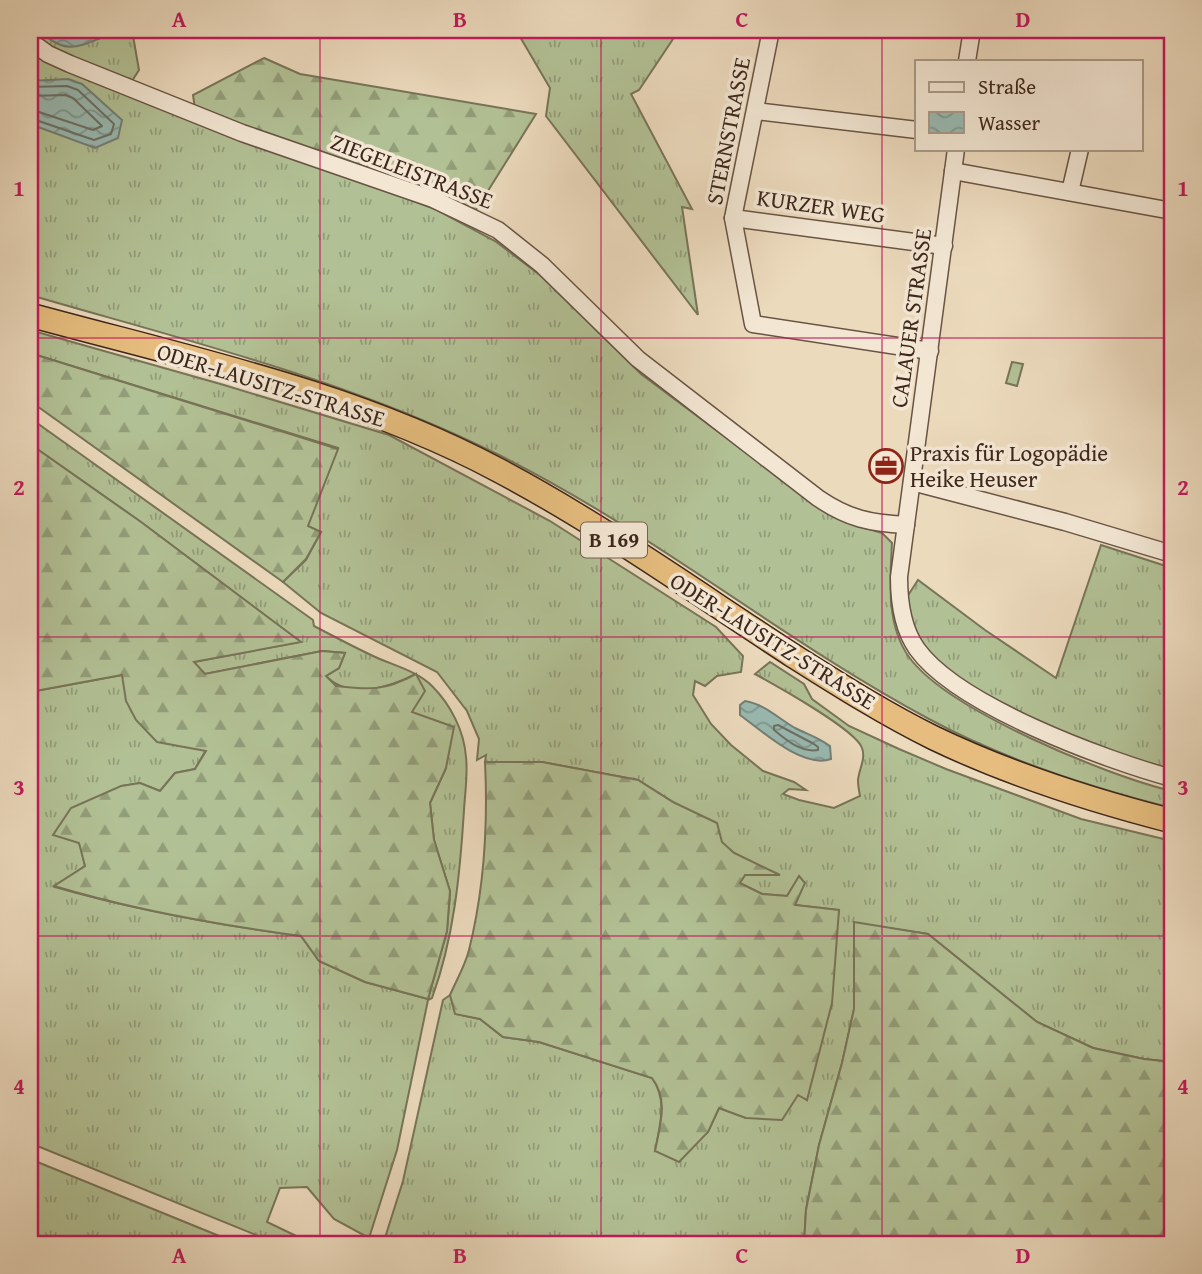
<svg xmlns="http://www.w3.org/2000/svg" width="1202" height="1274" font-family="'Gentium Book Plus',serif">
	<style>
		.grass { fill: url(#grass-tufts); stroke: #787458; stroke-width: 2 }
		.forest { fill: url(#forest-firs); stroke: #787458; stroke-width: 2 }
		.green { fill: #b2c195; stroke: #787458; stroke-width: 2 }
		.water { fill: url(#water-waves); stroke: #747f76; stroke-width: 2 }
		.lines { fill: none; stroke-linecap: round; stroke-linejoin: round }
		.shore { stroke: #6b7066; stroke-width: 2 }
		.minor-casing { stroke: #695444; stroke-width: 19 }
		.highway-casing { stroke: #3d271b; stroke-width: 26 }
		.minor { stroke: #f3e7d4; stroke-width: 16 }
		.highway { stroke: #e6bd7e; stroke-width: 23 }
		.grid { fill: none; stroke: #c2185b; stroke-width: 2; stroke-opacity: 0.55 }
		.labels { text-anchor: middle; stroke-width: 7; stroke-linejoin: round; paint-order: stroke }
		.shield { fill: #f3e7d4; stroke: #746152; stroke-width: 2 }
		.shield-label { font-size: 21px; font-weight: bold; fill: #3d271b }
		.street-label { font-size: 23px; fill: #3d271b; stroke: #f3e7d4 }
		.poi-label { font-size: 23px; fill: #3d271b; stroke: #f3e7d4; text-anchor: start }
		.neatline { fill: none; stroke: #c2185b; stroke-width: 2.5 }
		.grid-label { font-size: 23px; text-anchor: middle; font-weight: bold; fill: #c2185b }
	</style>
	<defs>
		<pattern id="grass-tufts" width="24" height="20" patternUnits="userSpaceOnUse" patternTransform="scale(1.75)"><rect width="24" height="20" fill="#b2c195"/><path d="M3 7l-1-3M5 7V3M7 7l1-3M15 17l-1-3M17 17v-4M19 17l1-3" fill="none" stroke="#929d79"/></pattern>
		<pattern id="forest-firs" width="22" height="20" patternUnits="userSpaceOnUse" patternTransform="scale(1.75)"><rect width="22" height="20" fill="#b2c195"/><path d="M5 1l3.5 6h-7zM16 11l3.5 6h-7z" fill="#929d79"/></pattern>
		<pattern id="water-waves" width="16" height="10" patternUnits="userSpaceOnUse" patternTransform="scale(1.75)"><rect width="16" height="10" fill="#99bab2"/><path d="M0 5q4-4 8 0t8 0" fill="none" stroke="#7e9790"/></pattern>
	</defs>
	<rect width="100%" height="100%" fill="#ecdabd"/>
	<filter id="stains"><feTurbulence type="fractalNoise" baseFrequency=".00286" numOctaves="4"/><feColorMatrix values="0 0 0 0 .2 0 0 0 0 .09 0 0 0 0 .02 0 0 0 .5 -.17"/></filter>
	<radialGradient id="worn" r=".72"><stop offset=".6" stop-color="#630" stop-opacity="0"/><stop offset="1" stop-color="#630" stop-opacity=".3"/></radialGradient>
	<g class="grass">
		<path d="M30,30H132L139,70L130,84L87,71L437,210L495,241L540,275L641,374L811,501L846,522L882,533L892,543C890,581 886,625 909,657C947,710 1108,776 1172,791V808C1088,787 1005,760 929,719C780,639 649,529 497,454C349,380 188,341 30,295Z"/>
		<path d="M516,30H679L639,90L631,94L692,209L682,207L698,315L546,116L550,88Z"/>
		<path d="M30,330L224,385L389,435L550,521L716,627L743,656L741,672L717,676L705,686L695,681L693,695L711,724L731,745L763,771L794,782L806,790L789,789L783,794L799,800L834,808L860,796C859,791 858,785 858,780C859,769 866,759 862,748C856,730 775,685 755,674L770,662L804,684L812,699L849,726L899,749L946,769L1081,819L1172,841V1062L1144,1059L1093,1048L1037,1022L928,934L854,923V1009L842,1063L819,1145L806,1210L804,1244H383L403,1181L443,1000L450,995L456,1014L480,1019L503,1037L539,1042L652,1078C668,1100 660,1125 655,1151L708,1132L719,1108L746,1118L799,1095L807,1100L839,910L795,905L800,876L787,896L762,894L739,883L745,875H778L734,853L673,802L638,780L542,762H485L486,755L477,760L479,739L467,711L437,672L321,613L283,582L306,560L321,532L307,526L338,448L30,353Z"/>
		<path d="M30,418L313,620L314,626C333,636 352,646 371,655C391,665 416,670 432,686C451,705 464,731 466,757C468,774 465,793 464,810C460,874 454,938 432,998L428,1000L397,1150L369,1238L334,1219L307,1187L280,1188L267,1222L313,1244H278L30,1143V818L34,803L30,797V692L122,675L206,750L195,769L175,773L160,791L140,783L122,786L98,798L80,843L85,866L55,887C135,910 219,925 301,936L319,961L365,982L428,999L447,931L450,891L434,840L430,803L446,768L412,712L416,674C389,688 349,700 326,676L339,668L345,653L322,651L205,674L193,662L300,642L141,522L30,444Z"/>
		<path d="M1101,545L1172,568V771C1150,764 1127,758 1105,750C1071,739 1039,722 1007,705C976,690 941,672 921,643C911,629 910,613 907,597L918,580L985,630L1056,678Z"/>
		<path d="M30,1159L239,1244H30Z"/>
	</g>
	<g class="forest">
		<path d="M264,58L300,74L536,114L476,210C385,169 289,143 195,109L193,95Z"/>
		<path d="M30,353L338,449L308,526L321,532L306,559L283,582L30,401Z"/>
		<path d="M30,444L141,522L301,642L194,662L205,674L322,651L345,653L339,668L326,676L336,686C371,690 384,691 416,674L425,691L412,712L454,727L446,768L430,803L434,840L450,891L447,931L428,999L365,982L319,961L301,936C218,925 134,910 54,886L85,866L79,843L53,835L71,808L121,786L140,783L160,791L175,773L195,769L206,751L157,742L136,720L126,701L122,675L30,692Z"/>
		<path d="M485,762H542L638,780L673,802L717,823L722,842L734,853L780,875H745L740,883L762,894L787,896L799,876L805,883L795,905L839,910L832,1003L807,1100L798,1095L782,1120L746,1118L719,1108L708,1132L679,1162L655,1151C660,1125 669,1100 652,1078L539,1042L503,1037L480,1019L455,1014L450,995C456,981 465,966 469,950C484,890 488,824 485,762Z"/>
		<path d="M854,922L928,934L1037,1022L1093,1048L1144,1059L1172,1062V1244H804L806,1210L819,1145L842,1063L854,1009Z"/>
	</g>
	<path class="green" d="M1012,362L1023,364L1017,386L1006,383Z"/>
	<g class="water">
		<path d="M40,30H115L114,33C82,44 67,59 40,30Z"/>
		<path d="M68,79L82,84L122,120L118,138L95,148L30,124V81Z"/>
		<path d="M745,701C764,704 778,718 795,728C807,734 819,738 830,746L831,759C803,769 762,731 740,715V705Z"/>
	</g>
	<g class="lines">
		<g class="shore">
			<path d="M30,87L67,86L78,90L114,124L111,134L94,140L30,118"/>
			<path d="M30,96L65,95L73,98L102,126L93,130L30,109"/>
			<path d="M778,725L814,744L818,747V750C801,753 786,740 774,730V726Z"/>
		</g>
		<g class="minor-casing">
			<g id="minor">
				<path d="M771,30L733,218L753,324L930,351"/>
				<path d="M30,41L48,54L70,64L242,133L433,199L498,230L542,265L638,359L818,498C849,519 870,523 906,525"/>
				<path d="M967,61L972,30"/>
				<path d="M756,111L917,130"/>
				<path d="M956,149L899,577C899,602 902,628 917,649C957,705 1105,760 1172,778"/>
				<path d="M953,171L1172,211"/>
				<path d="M1070,192L1080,149"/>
				<path d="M733,218L944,246"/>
				<path d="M912,482L1065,522L1172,554"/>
			</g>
		</g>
		<g class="highway-casing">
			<path id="highway" d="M30,315C187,358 352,392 498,470C600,524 695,592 792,655C838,684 885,714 934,738C1011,775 1090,800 1172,821"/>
		</g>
		<use href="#minor" class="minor"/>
		<use href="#highway" class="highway"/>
	</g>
	<path class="grid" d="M320,30V1244M601,30V1244M882,30V1244M30,338H1172M30,637H1172M30,936H1172"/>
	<defs>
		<g id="office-ring" transform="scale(1.75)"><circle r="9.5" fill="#f3e7d4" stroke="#8f2418" stroke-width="1.5"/><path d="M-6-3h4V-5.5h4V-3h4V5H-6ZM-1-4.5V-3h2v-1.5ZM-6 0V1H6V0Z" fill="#8f2418"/></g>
	</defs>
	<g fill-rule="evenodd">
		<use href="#office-ring" x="886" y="466"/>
	</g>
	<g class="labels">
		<rect class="shield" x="581" y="522.5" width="66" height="35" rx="5"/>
		<g class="shield-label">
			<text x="614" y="547">B 169</text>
		</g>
		<g class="street-label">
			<text transform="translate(728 131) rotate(-79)" y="8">STERNSTRASSE</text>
			<text transform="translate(412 171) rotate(21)" y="8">ZIEGELEISTRASSE</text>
			<text transform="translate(821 206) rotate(8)" y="8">KURZER WEG</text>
			<text transform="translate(911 318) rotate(-82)" y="8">CALAUER STRASSE</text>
			<text transform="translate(271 385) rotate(17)" y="8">ODER-LAUSITZ-STRASSE</text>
			<text transform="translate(773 641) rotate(32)" y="8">ODER-LAUSITZ-STRASSE</text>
		</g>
		<g class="poi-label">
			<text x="910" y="461">Praxis für Logopädie<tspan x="910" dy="26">Heike Heuser</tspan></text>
		</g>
	</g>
	<rect width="1202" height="1274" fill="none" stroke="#ecdabd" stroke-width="77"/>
	<rect x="915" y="60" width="228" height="91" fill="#f3e7d4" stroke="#aa9a8a" stroke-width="2"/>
	<rect x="929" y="82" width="35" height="10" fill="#f3e7d4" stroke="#aa9a8a" stroke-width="2"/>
	<text x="978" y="94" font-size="21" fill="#3d271b">Straße</text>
	<rect x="929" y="112" width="35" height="21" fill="url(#water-waves)" stroke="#aa9a8a" stroke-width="2"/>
	<text x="978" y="130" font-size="21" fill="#3d271b">Wasser</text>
	<rect x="38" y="38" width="1126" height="1198" class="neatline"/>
	<g class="grid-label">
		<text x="179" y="27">A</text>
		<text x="460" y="27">B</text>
		<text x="742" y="27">C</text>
		<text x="1023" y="27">D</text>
		<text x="19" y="196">1</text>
		<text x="1183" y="196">1</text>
		<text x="19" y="495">2</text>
		<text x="1183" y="495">2</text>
		<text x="19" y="795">3</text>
		<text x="1183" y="795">3</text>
		<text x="19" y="1094">4</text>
		<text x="1183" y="1094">4</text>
		<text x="179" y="1263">A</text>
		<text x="460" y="1263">B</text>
		<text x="742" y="1263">C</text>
		<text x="1023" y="1263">D</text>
	</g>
	<rect width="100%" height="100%" filter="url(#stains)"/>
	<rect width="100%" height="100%" fill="url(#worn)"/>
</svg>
